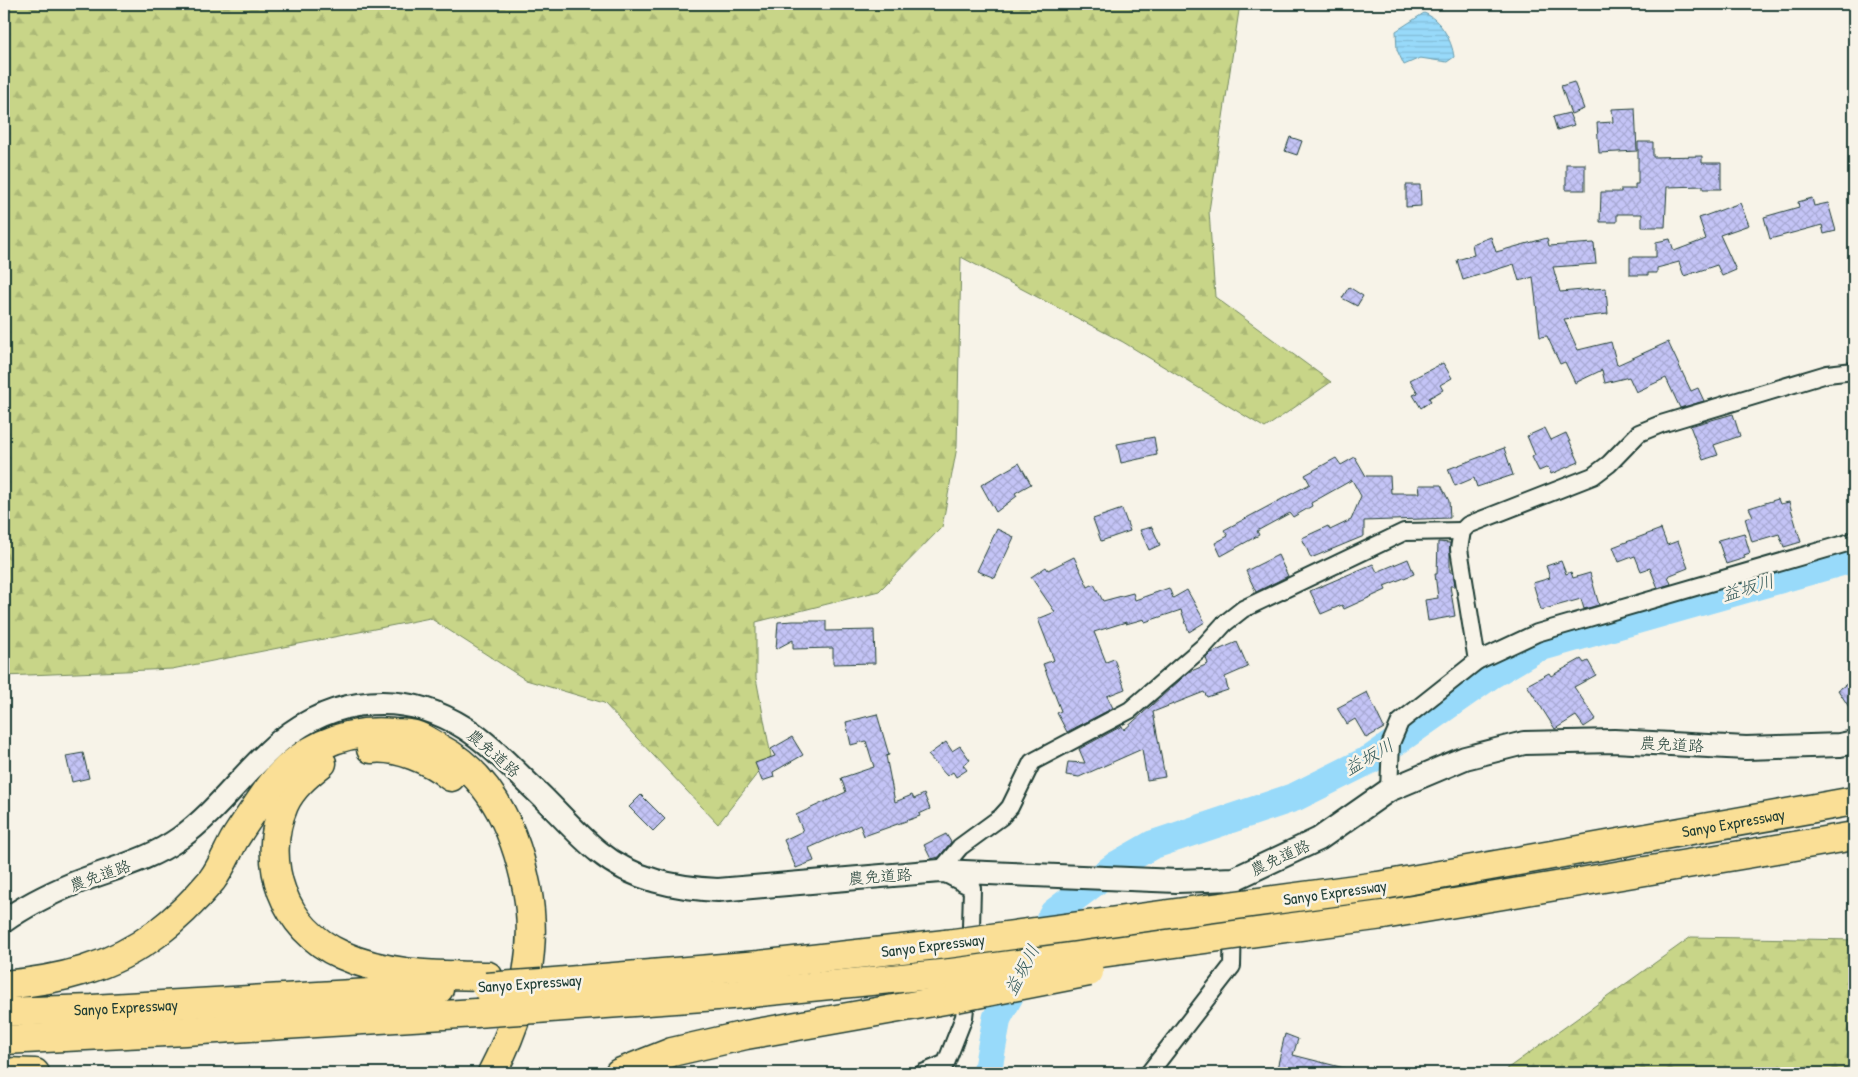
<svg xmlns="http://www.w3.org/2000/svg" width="1858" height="1077" font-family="'Patrick Hand','Klee One',sans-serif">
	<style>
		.forest { fill: url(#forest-firs); stroke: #74895e }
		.water { fill: url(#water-rules); stroke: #689bab }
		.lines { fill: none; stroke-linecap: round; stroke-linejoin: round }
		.river { stroke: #98dafa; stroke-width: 29 }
		.building { fill: url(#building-cross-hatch); stroke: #1f3d34 }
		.street-casing { stroke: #1f3d34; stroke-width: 20 }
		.secondary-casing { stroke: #1f3d34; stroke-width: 26 }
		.highway-casing { stroke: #1f3d34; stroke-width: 31 }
		.street { stroke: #f7f3e8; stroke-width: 16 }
		.secondary { stroke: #f7f3e8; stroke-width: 22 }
		.highway { stroke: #fadf96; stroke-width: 28 }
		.highway-bridge-casing { stroke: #1f3d34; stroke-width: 31; stroke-linecap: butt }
		.highway-bridge { stroke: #fadf96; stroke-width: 28 }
		.labels { text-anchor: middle; stroke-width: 5; stroke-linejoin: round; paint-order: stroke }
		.street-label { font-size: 16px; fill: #1f3d34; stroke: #f7f3e8 }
		.water-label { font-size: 18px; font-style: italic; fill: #375c5c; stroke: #f7f3e8 }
	</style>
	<defs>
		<pattern id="forest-firs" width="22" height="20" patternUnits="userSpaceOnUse" patternTransform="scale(1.25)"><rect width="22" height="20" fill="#c8d588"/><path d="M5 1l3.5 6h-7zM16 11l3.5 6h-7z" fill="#abb876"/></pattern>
		<pattern id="water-rules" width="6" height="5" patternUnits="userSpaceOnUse" patternTransform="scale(1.25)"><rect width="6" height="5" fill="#98dafa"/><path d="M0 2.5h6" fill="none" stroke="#83bcd7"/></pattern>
		<pattern id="building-cross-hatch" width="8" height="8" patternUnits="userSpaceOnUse" patternTransform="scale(1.25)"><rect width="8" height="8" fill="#c4c4f6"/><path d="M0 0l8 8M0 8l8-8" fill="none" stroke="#a8a9d4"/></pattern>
	</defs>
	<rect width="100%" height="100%" fill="#f7f3e8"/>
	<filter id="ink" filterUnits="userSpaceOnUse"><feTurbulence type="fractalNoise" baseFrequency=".02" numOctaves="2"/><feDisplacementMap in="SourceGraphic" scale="10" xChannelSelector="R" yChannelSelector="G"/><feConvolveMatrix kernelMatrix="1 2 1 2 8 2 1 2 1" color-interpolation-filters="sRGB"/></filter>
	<g filter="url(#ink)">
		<g class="forest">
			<path d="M4,4H1240L1209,211L1215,297L1331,382L1265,428L1123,342L961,257L957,447L942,527L879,591L756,622V678L771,756L718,824L604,703L526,680L430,618L172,669L4,676Z"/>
			<path d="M1691,937L1854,940V1073H1507L1508,1068Z"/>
		</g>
		<path class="water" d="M1424,13C1440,19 1452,40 1454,57L1447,62L1420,58L1404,65L1397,50L1396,31Z"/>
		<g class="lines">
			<path class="river" d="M987,1073L997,1018L1054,913L1117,865L1152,845L1295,797L1371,759L1492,674L1536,648L1854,558"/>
		</g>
		<g class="building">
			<path d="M1574,82L1584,109L1571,114L1561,86Z"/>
			<path d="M1635,108L1637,151L1599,153L1597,123L1613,122L1612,109Z"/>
			<path d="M1569,113L1574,125L1557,130L1553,117Z"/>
			<path d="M1290,137L1302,141L1297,155L1285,151Z"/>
			<path d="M1638,142H1653V157L1702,156V163H1721V189H1703V186L1667,187L1665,227H1642V214H1617V222H1600L1601,192H1621V189H1635V184H1638Z"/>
			<rect x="1566" y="164" width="19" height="26"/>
			<path d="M1406,185H1420L1421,206L1406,207Z"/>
			<path d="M1812,198L1814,206L1828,203L1836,231L1824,234L1822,225L1770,239L1764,217L1799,207L1798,202Z"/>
			<path d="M1740,203L1749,225L1720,235L1736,270L1722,276L1717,265L1684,276L1679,262L1657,268V273H1648V275H1630V257H1656V242L1670,239L1674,251L1706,239L1699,218Z"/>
			<path d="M1491,237L1496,252L1547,238L1549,246L1594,243L1596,264L1553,267L1560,292L1606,288L1608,314L1564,319L1578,350L1611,342L1617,365L1668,342L1691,391L1698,388L1704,401L1680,408L1666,378L1636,392L1629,377L1605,383L1602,370L1575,383L1565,362L1560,364L1547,336L1540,337L1533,277L1519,281L1514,264L1463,280L1457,260L1474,255L1472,244Z"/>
			<path d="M1349,287L1363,296L1357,306L1342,298Z"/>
			<path d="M1443,363L1452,378L1440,385L1443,390L1429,398L1431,401L1421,408L1413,395L1418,393L1410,380Z"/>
			<path d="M1733,414L1740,436L1714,445L1718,455L1703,460L1690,426Z"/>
			<path d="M1545,428L1551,440L1566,433L1579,462L1551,474L1548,467L1539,471L1532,457L1535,455L1527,436Z"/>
			<path d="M1154,437L1157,455L1121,463L1117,444Z"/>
			<path d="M1504,448L1513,475L1477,487L1474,478L1455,486L1448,469Z"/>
			<path d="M1355,457L1366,476H1390L1391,493H1420L1419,485H1441L1449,501L1450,518L1364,521V536L1311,558L1302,538L1328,526L1330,530L1351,520L1361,496L1352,480L1311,503L1312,506L1293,517L1290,513L1257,531L1259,535L1221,556L1215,543L1228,536L1224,530L1310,484L1305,475L1336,458L1341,465Z"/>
			<path d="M1019,463L1031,484L1015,493L1017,496L996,512L981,485Z"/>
			<path d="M1778,499L1780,504L1789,502L1801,542L1784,547L1779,534L1752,542L1745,518L1753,516L1749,508Z"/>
			<path d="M1122,509L1130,531L1101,541L1093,519Z"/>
			<path d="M1152,527L1160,545L1149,550L1140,530Z"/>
			<path d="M997,529L1014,537L995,578L977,571Z"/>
			<path d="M1661,529L1667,545L1678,541L1688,568L1668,576L1671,584L1658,588L1650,568L1641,571L1635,556L1619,562L1613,547Z"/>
			<path d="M1744,533L1750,553L1744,555L1745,558L1726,564L1718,540Z"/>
			<path d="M1438,542L1450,543V572H1453L1455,586H1450L1455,616L1428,621L1425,600L1438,598L1435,574H1437Z"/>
			<path d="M1278,555L1288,576L1256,592L1246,571Z"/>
			<path d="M1074,557L1088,587L1094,584L1103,601L1133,593L1135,600L1169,588L1173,598L1187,590L1205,622L1189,632L1181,610L1145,622L1144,619L1126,624V622L1094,632L1106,662L1114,659L1125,689L1107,696L1113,708L1067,732L1057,713L1061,711L1043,664L1054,660L1038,619L1055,612L1031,577L1046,567L1048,570Z"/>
			<path d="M1408,559L1414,574L1384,586L1386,590L1344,609L1342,605L1321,614L1310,591L1373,564L1377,572Z"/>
			<path d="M1561,561L1566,574L1571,572L1573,578L1590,573L1599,605L1584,609L1581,599L1541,610L1533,583L1550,578L1546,566Z"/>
			<path d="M793,621H826V631L874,630L875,663L833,664V648L793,649V640L776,649L778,622Z"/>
			<path d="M1237,642L1248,667L1225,677L1228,690L1207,697L1204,692L1153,712L1165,777L1147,780L1142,749L1079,777L1066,775L1068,762L1085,763L1079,749L1122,726L1124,730L1189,672L1208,664L1206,658L1211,653Z"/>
			<path d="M1581,659L1584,663L1588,661L1596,675L1574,687L1596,719L1584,727L1576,716L1555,729L1527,685L1549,673L1551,676Z"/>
			<path d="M1854,679V715L1838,690Z"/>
			<path d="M1367,692L1384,728L1366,738L1355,719L1347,724L1337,708Z"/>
			<path d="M877,714L889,755L886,756L895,802L912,795L914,799L924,794L930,809L919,814L920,816L864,836L860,825L809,848L814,861L796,868L784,840L803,831L796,815L846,792L841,778L874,767L866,741L851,745L846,722Z"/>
			<path d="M792,737L803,755L773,772L774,777L762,781L755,763L775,756L771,749Z"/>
			<path d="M946,742L952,751L960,746L970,760L963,765L967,770L956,777L953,772L947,776L928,755Z"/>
			<path d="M83,753L89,778L72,782L66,756Z"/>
			<path d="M641,795L665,819L653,831L629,807Z"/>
			<path d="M946,834L951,842L939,857L931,859L924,845Z"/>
			<path d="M1285,1034L1298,1039L1293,1055L1348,1069V1073H1276Z"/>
		</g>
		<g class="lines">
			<g class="street-casing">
				<g id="street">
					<path d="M1477,661L1537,633L1854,541"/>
					<path d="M1389,790L1391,743L1400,722L1477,661L1459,549L1462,531L1468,525L1593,476L1609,464L1639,433L1661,424L1827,374L1854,371"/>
					<path d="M923,1073L946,1063L964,1017L970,966L972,888L940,871L960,847L1001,817L1010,807L1032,762L1130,710L1204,646L1224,624L1243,609L1404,532L1462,531"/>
					<path d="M1149,1073L1232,966L1234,879"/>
				</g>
			</g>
			<g class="secondary-casing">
				<path id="secondary" d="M4,921C26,905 49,894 75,883C110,869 148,861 180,838C218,811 245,770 280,741C335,696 405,690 465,728C490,744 511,767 532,787C555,808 575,833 599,852C633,880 676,888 718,890L940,871L1177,881L1234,879L1319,839L1389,790L1465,758L1524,743L1614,741L1746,748L1840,745L1854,742"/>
			</g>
			<g class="highway-casing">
				<g id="highway">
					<path d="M371,749C398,746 430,760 451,777"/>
					<path d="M322,763C308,774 292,787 284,805C260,862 283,929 342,955C388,976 438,975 488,976"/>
					<path id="s1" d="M1378,886L1854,801"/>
					<path d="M1383,915L1854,836"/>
					<path d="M542,983L759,965L946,944"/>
					<path d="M4,985C59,980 111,968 156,934C176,919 196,899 212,880C221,868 227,853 234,840C244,824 256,807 267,791C296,750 344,728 393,733C400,733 408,733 415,735C423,737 432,744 439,748C492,776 516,833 527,889C539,953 521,1017 492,1073"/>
					<path d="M536,1009L731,995L951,973"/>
					<path id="s2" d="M4,1012L92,1009L439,989"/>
					<path d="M4,1040L186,1031L476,1013"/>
					<path d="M4,1072L35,1073"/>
					<path d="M619,1073L672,1052L746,1035L956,998"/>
				</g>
			</g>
			<use href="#street" class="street"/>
			<use href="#secondary" class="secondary"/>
			<use href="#highway" class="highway"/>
			<g class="highway-bridge-casing">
				<g id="highway-bridge">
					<path d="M946,944L1378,886"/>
					<path d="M951,973L1383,915"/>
					<path d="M486,987L542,983"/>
					<path d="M956,998L1089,972"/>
					<path d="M476,1013L536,1009"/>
				</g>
			</g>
			<use href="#highway-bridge" class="highway-bridge"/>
		</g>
	</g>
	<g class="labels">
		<g class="street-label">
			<text transform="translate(1672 744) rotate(3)" y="6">農免道路</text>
			<text transform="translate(494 753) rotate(41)" y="6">農免道路</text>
			<text dy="6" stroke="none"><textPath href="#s1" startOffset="361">Sanyo Expressway</textPath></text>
			<text transform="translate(1280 857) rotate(-25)" y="6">農免道路</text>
			<text transform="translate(100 875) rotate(-20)" y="6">農免道路</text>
			<text transform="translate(880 876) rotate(-4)" y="6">農免道路</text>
			<text transform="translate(1335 892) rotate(-8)" y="6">Sanyo Expressway</text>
			<text transform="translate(933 945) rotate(-7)" y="6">Sanyo Expressway</text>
			<text transform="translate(530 983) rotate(-4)" y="6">Sanyo Expressway</text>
			<text dy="6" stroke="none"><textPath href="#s2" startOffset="122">Sanyo Expressway</textPath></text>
		</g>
		<g class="water-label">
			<text transform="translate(1748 588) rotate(-16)" y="6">益坂川</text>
			<text transform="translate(1369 757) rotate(-30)" y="6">益坂川</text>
			<text transform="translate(1022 970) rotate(-62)" y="6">益坂川</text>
		</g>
	</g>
	<rect width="1858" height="1077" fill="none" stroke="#f7f3e8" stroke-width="20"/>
	<rect x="10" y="10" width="1838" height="1057" fill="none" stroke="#1f3d34" stroke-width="2" filter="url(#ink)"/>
</svg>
